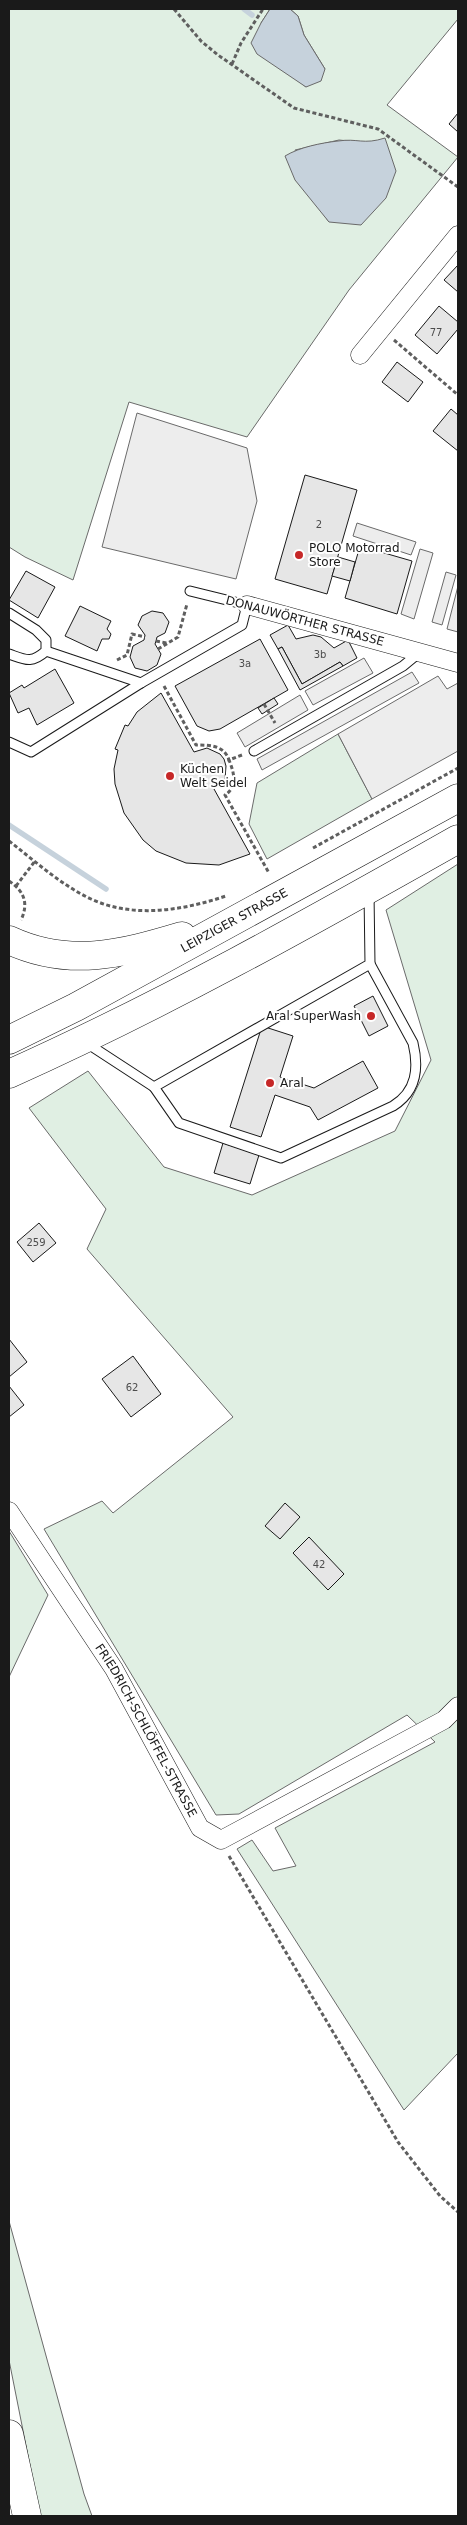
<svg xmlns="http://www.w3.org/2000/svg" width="467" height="2525" font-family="'DejaVu Sans',sans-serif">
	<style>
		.green { fill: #e0efe3; stroke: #6a6a6a; fill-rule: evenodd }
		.parking { fill: #ededed; stroke: #6a6a6a }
		.water { fill: #c6d2dc; stroke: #6a6a6a }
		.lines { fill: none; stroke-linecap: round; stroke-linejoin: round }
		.stream { stroke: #c6d2dc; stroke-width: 5.5 }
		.building { fill: #e6e6e6; stroke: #1a1a1a }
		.lane-casing { stroke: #1a1a1a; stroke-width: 11 }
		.street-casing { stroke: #1a1a1a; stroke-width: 19 }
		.highway-casing { stroke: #1a1a1a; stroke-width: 29 }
		.path { stroke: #5f5f5f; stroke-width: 3; stroke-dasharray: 4 2.5; stroke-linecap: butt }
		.lane { stroke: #fff; stroke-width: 9 }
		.street { stroke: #fff; stroke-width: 18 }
		.highway { stroke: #fff; stroke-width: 28 }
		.poi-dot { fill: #c62828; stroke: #fff; stroke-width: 2 }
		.labels { text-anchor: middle; stroke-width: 4; stroke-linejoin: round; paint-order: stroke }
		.number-label { font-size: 10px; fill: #4d4d4d }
		.poi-label { font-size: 12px; fill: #1a1a1a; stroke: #fff; text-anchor: start }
		.street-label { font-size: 12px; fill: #1a1a1a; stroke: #fff }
	</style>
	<rect width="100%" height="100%" fill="#fff"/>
	<g class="green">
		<path d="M9,9H270L261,23L286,71L306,87L325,69L304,35L298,16L290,9H458V19L387,105L458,157L349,290L247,437L129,402L73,580L25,557L9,547ZM339,140L368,143L329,222L314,201L295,150Z"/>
		<path d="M338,734L372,799L267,859L249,824L257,783Z"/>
		<path d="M458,864V2053L404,2110L237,1849L252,1840L273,1871L296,1866L275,1828L435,1742L407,1715L239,1814L216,1815L44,1529L102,1501L113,1513L233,1417L87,1249L106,1209L29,1108L88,1071L164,1167L252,1195L395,1131L431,1060L386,910Z"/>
		<path d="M9,1531L48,1595L9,1677Z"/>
		<path d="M9,2221L84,2494L92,2516H40L9,2360Z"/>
	</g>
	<g class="parking">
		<path d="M137,413L247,448L257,501L236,579L102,547Z"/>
		<path d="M357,523L416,542L411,555L353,536Z"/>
		<path d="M420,549L433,553L414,619L401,614Z"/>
		<path d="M446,572L456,575L442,625L432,622Z"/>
		<path d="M458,586V632L447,629Z"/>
		<path d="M364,658L373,673L313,705L305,691Z"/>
		<path d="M412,672L419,683L262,770L257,759Z"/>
		<path d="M438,676L447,689L458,683V751L372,799L338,734Z"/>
		<path d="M300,695L308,710L245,747L237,733Z"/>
	</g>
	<g class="water">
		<path d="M270,9H290L298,16L304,35L325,69L321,81L306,87L257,54L251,43L261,23Z"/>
		<path d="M385,138L396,171L386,198L361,225L329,222L295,180L285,156C300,147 321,143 338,141C358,138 363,145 385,138Z"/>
	</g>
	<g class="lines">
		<g class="stream">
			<path d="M244,9L252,15"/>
			<path d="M9,825L106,889"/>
		</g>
	</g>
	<g class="building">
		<path d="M458,113V132L449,124Z"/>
		<path d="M458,265V292L444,280Z"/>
		<path d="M439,306L458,322V329L437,354L415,335Z"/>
		<path d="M397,362L423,382L408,402L382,382Z"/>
		<path d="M451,409L458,415V451L433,431Z"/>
		<path d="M305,475L357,490L327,594L275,579Z"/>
		<path d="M360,546L412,561L397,614L345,598Z"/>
		<path d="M338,557L355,562L350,581L332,576Z"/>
		<path d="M26,571L55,587L38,618L9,600Z"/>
		<path d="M80,606L111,621L107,629L111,634L109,639H102L97,651L65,636Z"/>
		<path d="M152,611L163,613L169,622L165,633L157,637L156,641L155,644L161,654L157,665L147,671L135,668L130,657L133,646L144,640L145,635L138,625L142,616Z"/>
		<path d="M288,625L296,639L313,635L321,637L334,648L348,640L357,658L343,666L340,662L302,684L282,647L278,649L270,635Z"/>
		<path d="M260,639L288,690L220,729L209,731L197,726L175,686Z"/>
		<path d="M282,647L302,684L340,662L343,666L300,690L278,649Z"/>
		<path d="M55,669L74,703L37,725L29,708L18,713L9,693L22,685L24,688Z"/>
		<path d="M161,693L194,752L207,748L220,754L224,759L226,766L225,779L214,789L250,854L219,865L186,863L156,851L143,840L124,813L115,784L114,769L118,750L115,749L125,725L128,726L137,712Z"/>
		<path d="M274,698L278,704L262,714L258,708Z"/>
		<path d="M373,996L388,1026L369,1036L354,1006Z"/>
		<path d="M262,1026L293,1036L280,1077L314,1088L363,1061L378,1088L318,1120L310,1107L275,1095L261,1137L230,1127Z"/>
		<path d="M223,1143L259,1155L250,1184L214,1173Z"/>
		<path d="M39,1223L56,1243L33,1262L17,1242Z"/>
		<path d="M9,1339L27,1362L9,1377Z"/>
		<path d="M133,1356L161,1394L131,1417L102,1379Z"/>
		<path d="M9,1386L24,1405L9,1417Z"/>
		<path d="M285,1503L300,1517L280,1539L265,1526Z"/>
		<path d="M309,1537L344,1574L328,1590L293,1553Z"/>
	</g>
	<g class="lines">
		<g class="lane-casing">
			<g id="lane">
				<path d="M9,613L36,630L46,640V651C31,664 26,660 9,654"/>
				<path d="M46,651L141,683"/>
				<path d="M9,742L31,752L141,683L242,625L247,605L190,591"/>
				<path d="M254,751L403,666L420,652"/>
				<path d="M85,1042L154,1087L370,964L369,893"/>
				<path d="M154,1087L179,1123L281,1158L393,1106C417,1091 419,1068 413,1043L370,964"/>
			</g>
		</g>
		<g class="street-casing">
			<g id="street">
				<path d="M360,355L458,235"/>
				<path d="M247,605L458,663"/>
				<path id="s1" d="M9,1511L114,1669L200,1828L221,1840L444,1720L458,1706"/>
			</g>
		</g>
		<g class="highway-casing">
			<g id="highway">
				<path d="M9,940C69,968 122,954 182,936"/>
				<path id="s2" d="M9,1040L76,1007L458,798"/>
				<path d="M9,1074C163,1005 311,922 458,839"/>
				<path d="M9,2434L27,2516"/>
			</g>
		</g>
		<g class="path">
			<path d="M174,9L201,41L218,55L294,108L378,129L458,187"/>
			<path d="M232,64L241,43L263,9"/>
			<path d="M394,340L458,395"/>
			<path d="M156,641L167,643"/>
			<path d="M158,649L178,637L187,604"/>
			<path d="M117,660L127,655L132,634L145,637"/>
			<path d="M164,686L196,745C209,745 224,745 229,760L225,761"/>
			<path d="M264,704L275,723"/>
			<path d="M242,755L229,760C234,772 238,787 225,795L269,873"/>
			<path d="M9,841C35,861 61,885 91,899C134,919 184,910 226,896"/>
			<path d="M313,848L458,768"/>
			<path d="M9,881C24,891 29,903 21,920"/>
			<path d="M16,886L35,861"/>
			<path d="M229,1856L398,2142L440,2196L458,2212"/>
		</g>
		<use href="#lane" class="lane"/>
		<use href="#street" class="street"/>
		<use href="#highway" class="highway"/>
	</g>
	<g class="poi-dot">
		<circle cx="299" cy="555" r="5"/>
		<circle cx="170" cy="776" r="5"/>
		<circle cx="371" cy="1016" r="5"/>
		<circle cx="270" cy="1083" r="5"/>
	</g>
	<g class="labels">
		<g class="number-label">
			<text x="436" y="336">77</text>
			<text x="319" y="528">2</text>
			<text x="320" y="658">3b</text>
			<text x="245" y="667">3a</text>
			<text x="36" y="1246">259</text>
			<text x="132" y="1391">62</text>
			<text x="319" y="1568">42</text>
		</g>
		<g class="poi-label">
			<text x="309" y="552">POLO Motorrad<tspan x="309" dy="14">Store</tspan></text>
			<text x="180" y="773">Küchen<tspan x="180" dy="14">Welt Seidel</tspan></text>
			<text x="361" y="1020" text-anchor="end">Aral SuperWash</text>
			<text x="280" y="1087">Aral</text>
		</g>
		<g class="street-label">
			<text transform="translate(305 621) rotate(15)" y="4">DONAUWÖRTHER STRASSE</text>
			<text dy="4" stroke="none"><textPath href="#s2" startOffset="255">LEIPZIGER STRASSE</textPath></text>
			<text dy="4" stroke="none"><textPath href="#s1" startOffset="259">FRIEDRICH-SCHLÖFFEL-STRASSE</textPath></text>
		</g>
	</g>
	<rect width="467" height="2525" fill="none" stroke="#1a1a1a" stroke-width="20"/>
</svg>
